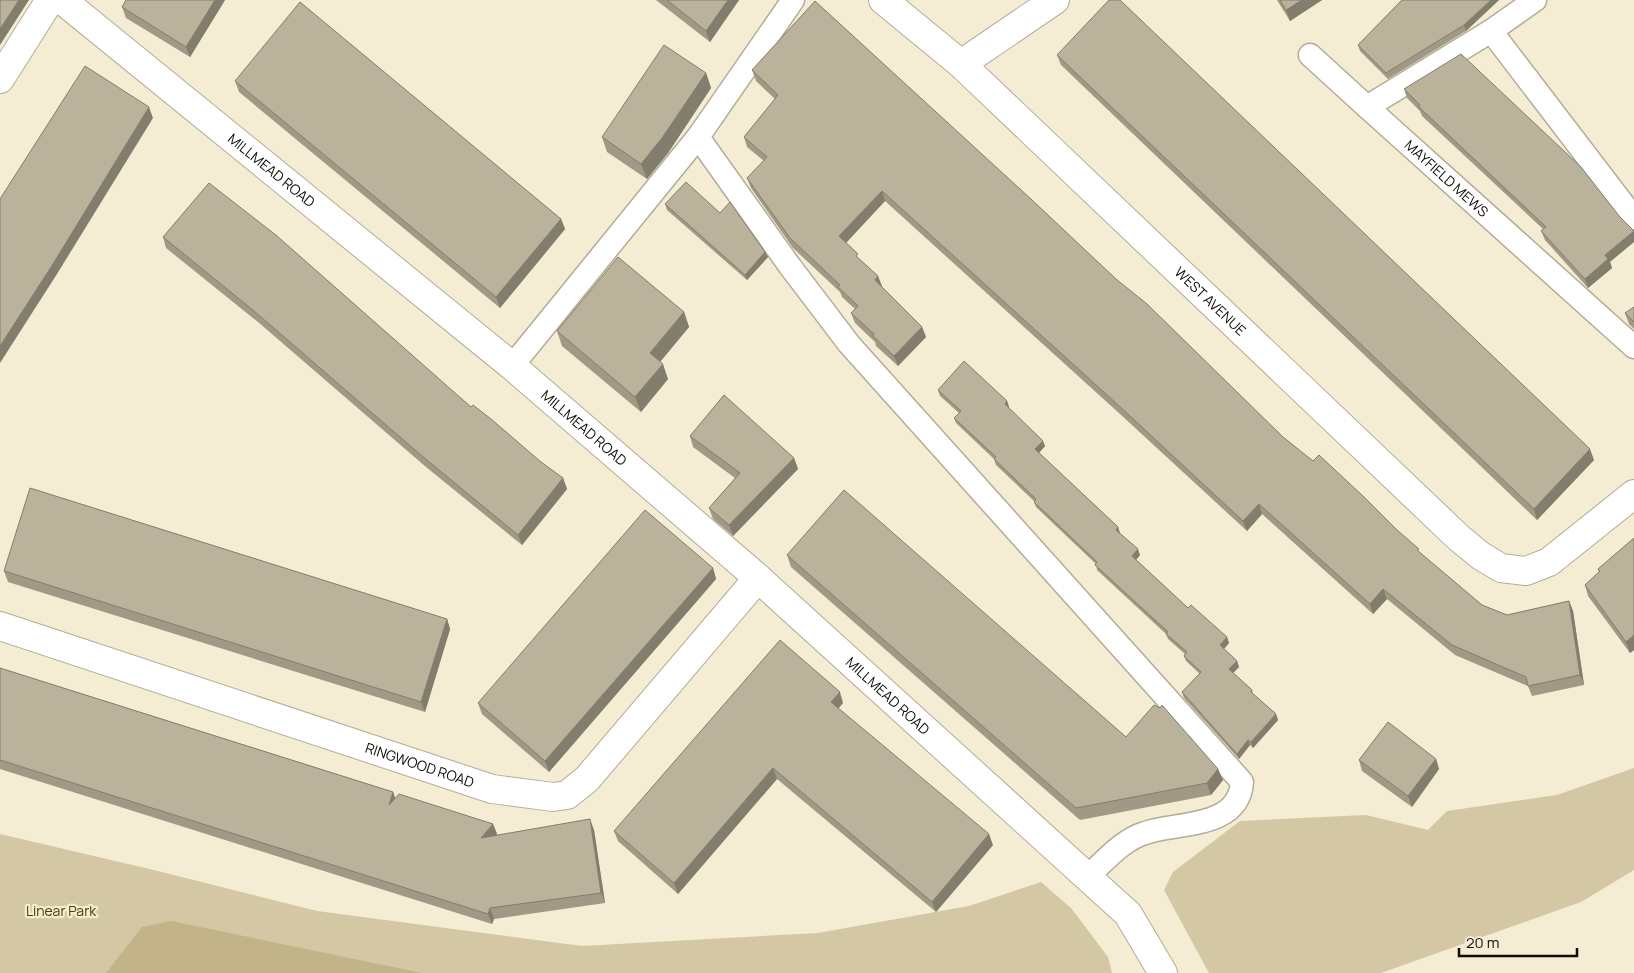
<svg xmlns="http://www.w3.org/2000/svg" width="1634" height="973" font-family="Manrope,sans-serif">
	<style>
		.green { fill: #d4c7a4 }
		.forest { fill: #c3b388 }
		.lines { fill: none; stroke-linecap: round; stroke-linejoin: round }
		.lane-casing { stroke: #b4ac95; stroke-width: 25 }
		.street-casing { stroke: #b4ac95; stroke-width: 30 }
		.lane { stroke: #fff; stroke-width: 22 }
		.street { stroke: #fff; stroke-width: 28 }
		.wall { fill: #a09985 }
		.shaded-wall { fill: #827d6c }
		.building { fill: #bab29b; stroke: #827d6c }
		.labels { text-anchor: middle; stroke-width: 4.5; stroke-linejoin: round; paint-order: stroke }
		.street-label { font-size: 14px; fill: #0f0c05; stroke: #f4ecd3 }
		.park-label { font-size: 14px; fill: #4b3b01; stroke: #f4ecd3 }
	</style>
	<rect width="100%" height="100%" fill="#f4ecd3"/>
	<g class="green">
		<path d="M1634,768V870L1581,902L1381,973H1209L1164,890L1173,872L1240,821L1366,815L1428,830L1447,811L1557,795Z"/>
		<path d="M0,834L158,871L317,911L582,946L818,933L969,906L1041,882L1071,908L1108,957L1112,973H0Z"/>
	</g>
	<path class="forest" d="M171,921L422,973H106L142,927Z"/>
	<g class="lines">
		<g class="lane-casing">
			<g id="lane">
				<path id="s1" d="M1535,0L1491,31L1367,107L1634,347"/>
				<path d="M1491,31L1634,218"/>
				<path d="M1310,55L1367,107"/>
				<path d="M698,137L789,265L849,344L1242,782C1239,829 1177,822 1145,833C1122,840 1105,861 1087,877"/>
				<path d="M512,366L698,137L793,0"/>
			</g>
		</g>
		<g class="street-casing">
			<g id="street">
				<path id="s2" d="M62,0L512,366L758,578L1128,914L1163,973"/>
				<path id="s3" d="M883,0L961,64L1459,538L1481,556L1501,568L1526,571L1549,562L1634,494"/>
				<path d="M961,64L1055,0"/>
				<path d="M0,79L50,0"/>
				<path id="s4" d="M0,626L492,789L553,797L567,795L587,779L758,578"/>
			</g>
		</g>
		<use href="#lane" class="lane"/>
		<use href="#street" class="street"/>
	</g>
	<g class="wall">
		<path d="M225,0L190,57L126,18L122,7Z"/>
		<path d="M656,0H739L710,42Z"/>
		<path d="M1277,0H1322L1290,21Z"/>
		<path d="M1402,0H1499L1466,31L1388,79L1360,51L1358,45Z"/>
		<path d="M1057,55L1594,460L1537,520L1061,65Z"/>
		<path d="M752,70L1283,437L1397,530L1420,553L1482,605L1507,615L1569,601L1573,611L1584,685L1532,696L1528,686L1455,655L1387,599L1373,614L1262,514L1247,531L1120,414L885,201L846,243L882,287L922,327L926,337L898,366L876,346L875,342L855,323L851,313L855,309L842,297L840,292L793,248L751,188L747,178L764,161L747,147L744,137L775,99L756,81Z"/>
		<path d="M706,73L711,88L668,153L647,179L607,152L602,137Z"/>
		<path d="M235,81L561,219L565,229L500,308L239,92Z"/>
		<path d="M1404,89L1610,262L1612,268L1588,288L1545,240L1541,231L1543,229L1422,116L1420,111L1407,98Z"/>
		<path d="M665,204L765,252L768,257L747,280L667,210Z"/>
		<path d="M163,237L471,407L541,462L563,478L567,489L522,545L426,467L258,322L166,248Z"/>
		<path d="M1634,307V329L1629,324L1625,313Z"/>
		<path d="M684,312L689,327L660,362L668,379L641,412L562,346L557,331Z"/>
		<path d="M938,390L1007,401L1009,407H1008L1045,446L1039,453L1118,527L1120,534L1140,555L1136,560L1188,608L1227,637L1229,643L1224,649L1237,661L1239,667L1233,673L1252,690L1253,694L1276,714L1278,720L1253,748L1250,745L1239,759L1184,698L1182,692L1200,674L1186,661L1184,656L1185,654L1168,639L1166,634L1097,570L1096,564L1036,507L1034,502V501L996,465L994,459L956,423L954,418L959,413L940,396Z"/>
		<path d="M690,436L794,458L798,469L733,536L713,519L709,508L735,478L693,447Z"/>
		<path d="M1634,538V650L1630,653L1588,596L1585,585L1599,572L1598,569Z"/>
		<path d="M787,555L1126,737L1218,769L1223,780L1211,795L1080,820L791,567Z"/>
		<path d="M713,568L716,579L549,772L482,714L478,703Z"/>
		<path d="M4,571L447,619L450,629L425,712L8,582Z"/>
		<path d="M0,668L393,792L395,798L493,824L497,834L496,835L594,830L605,903L494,919L492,924L0,769Z"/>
		<path d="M843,703L838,709L993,845L936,912L777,779L678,894L618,841L614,831Z"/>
		<path d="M1436,759L1439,769L1412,807L1362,771L1359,760Z"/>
	</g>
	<g class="shaded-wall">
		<path d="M19,0H29L0,45V29Z"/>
		<path d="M215,0H225L190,57L186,47Z"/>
		<path d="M728,0H739L710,42L706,31Z"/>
		<path d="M1302,0H1322L1290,21L1286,10Z"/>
		<path d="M1491,0H1499L1466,31L1464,25Z"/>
		<path d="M706,73L711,88L668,153L647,179L641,164Z"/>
		<path d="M149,107L153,118L57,274L0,363V346Z"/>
		<path d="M882,191L885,201L843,246L839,236Z"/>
		<path d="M561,219L565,229L500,308L496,297Z"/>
		<path d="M1634,231V242L1610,262L1612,268L1588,288L1585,279L1605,255Z"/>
		<path d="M765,252L768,257L747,280L745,275Z"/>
		<path d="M878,276L882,286L879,290L875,280Z"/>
		<path d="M684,312L689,327L655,368L650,353Z"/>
		<path d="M922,327L926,337L898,366L894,356Z"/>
		<path d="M663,364L668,379L641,412L635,397Z"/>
		<path d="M1007,401L1009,407L1007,409L1005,404Z"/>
		<path d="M1043,441L1045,446L1038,454L1035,449Z"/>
		<path d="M1590,449L1594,460L1537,520L1534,509Z"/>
		<path d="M794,458L798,469L733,536L729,525Z"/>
		<path d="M563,478L567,489L522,545L518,535Z"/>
		<path d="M1259,504L1262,514L1247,531L1243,521Z"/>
		<path d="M1118,527L1120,533L1118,536L1116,530Z"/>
		<path d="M1138,549L1140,555L1134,562L1132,556Z"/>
		<path d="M713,568L716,579L549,772L545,761Z"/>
		<path d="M1383,589L1387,599L1373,614L1370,604Z"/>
		<path d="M1569,601L1573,611L1584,685L1580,675Z"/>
		<path d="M447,619L450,629L425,712L421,702Z"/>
		<path d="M1634,635V650L1630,653L1626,642Z"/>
		<path d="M1227,637L1229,643L1222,651L1220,645Z"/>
		<path d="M1237,661L1239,667L1231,675L1229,669Z"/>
		<path d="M840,692L843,703L834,713L831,702Z"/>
		<path d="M1276,714L1278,720L1253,748L1251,742Z"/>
		<path d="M1248,740L1250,745L1239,759L1237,754Z"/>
		<path d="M1436,759L1439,769L1412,807L1408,796Z"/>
		<path d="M773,768L777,779L678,894L674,883Z"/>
		<path d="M1218,769L1223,780L1211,795L1207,783Z"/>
		<path d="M393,792L397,803L389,805Z"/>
		<path d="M590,819L594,830L605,903L601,893Z"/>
		<path d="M493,824L497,834L485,849L481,838Z"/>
		<path d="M989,834L993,845L936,912L932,902Z"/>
		<path d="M490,908L494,919L492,924L488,914Z"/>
	</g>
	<g class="building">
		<path d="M0,0H19L0,29Z"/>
		<path d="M126,0H215L186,47L122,7Z"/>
		<path d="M667,0H728L706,31Z"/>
		<path d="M1109,0H1120L1590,449L1534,509L1057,55Z"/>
		<path d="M1280,0H1302L1286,10Z"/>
		<path d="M1402,0H1491L1464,25L1386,73L1358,45Z"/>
		<path d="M815,1L1032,200L1116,279L1147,304L1283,437L1313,461L1319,455L1364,497L1397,530L1419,549L1417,550L1482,605L1507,615L1569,601L1580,675L1528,686L1526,677L1452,645L1383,589L1370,604L1259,504L1243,521L1117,404L882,191L839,236L858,254L856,256L878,276L875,280L922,327L894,356L873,336L874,334L851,313L858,306L838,287L840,285L790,238L747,178L767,157L744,137L778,95L752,70Z"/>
		<path d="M300,2L561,219L496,297L235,81Z"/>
		<path d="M664,45L706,73L662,138L641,164L602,137Z"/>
		<path d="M1461,54L1581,167L1620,217L1634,231L1605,255L1608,259L1585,279L1541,231L1546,227L1419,107L1420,105L1404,89Z"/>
		<path d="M85,66L149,107L53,264L0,346V199Z"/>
		<path d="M686,182L720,213L730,202L765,252L745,275L665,204Z"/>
		<path d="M209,183L277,236L471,407L473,405L491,419L541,462L563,478L518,535L422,456L254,311L163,237Z"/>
		<path d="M618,257L684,312L650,353L663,364L635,397L557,331Z"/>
		<path d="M1634,307V322L1625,313Z"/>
		<path d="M964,361L1007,401L1005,404L1043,441L1035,449L1118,527L1116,530L1138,549L1132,556L1188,608L1191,605L1227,637L1220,645L1237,661L1229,669L1252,690L1251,692L1276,714L1251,742L1248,740L1237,754L1182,692L1201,672L1184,656L1187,652L1166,634L1168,632L1095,565L1097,562L1034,502L1036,499L994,459L996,457L954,418L961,411L938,390Z"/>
		<path d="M724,395L794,458L729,525L709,508L740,473L690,436Z"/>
		<path d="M30,488L447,619L421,702L4,571Z"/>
		<path d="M844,490L1126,737L1154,705L1160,708L1162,705L1218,769L1207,783L1076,808L787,555Z"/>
		<path d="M645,510L713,568L545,761L478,703Z"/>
		<path d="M1634,538V635L1626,642L1585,585L1600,571L1598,569Z"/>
		<path d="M780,640L840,692L831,702L989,834L932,902L773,768L674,883L614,831Z"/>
		<path d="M0,668L393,792L389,805L399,794L493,824L481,838L590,819L601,893L490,908L488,914L0,760Z"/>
		<path d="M1388,722L1436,759L1408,796L1359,760Z"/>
	</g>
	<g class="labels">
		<g class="street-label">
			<text dy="5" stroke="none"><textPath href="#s2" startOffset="270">MILLMEAD ROAD</textPath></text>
			<text dy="5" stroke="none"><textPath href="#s1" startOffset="306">MAYFIELD MEWS</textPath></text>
			<text dy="5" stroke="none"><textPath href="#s3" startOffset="445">WEST AVENUE</textPath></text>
			<text dy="5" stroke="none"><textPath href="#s2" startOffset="675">MILLMEAD ROAD</textPath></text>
			<text dy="5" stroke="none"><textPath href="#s2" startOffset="1080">MILLMEAD ROAD</textPath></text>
			<text dy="5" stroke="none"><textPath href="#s4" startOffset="442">RINGWOOD ROAD</textPath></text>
		</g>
		<g class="park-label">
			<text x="61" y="916">Linear Park</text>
		</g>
	</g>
	<path d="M1459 948v8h118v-8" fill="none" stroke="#0f0c05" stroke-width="2.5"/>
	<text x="1466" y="948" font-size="15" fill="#0f0c05" stroke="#f4ecd3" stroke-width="4" paint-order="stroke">20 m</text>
</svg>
